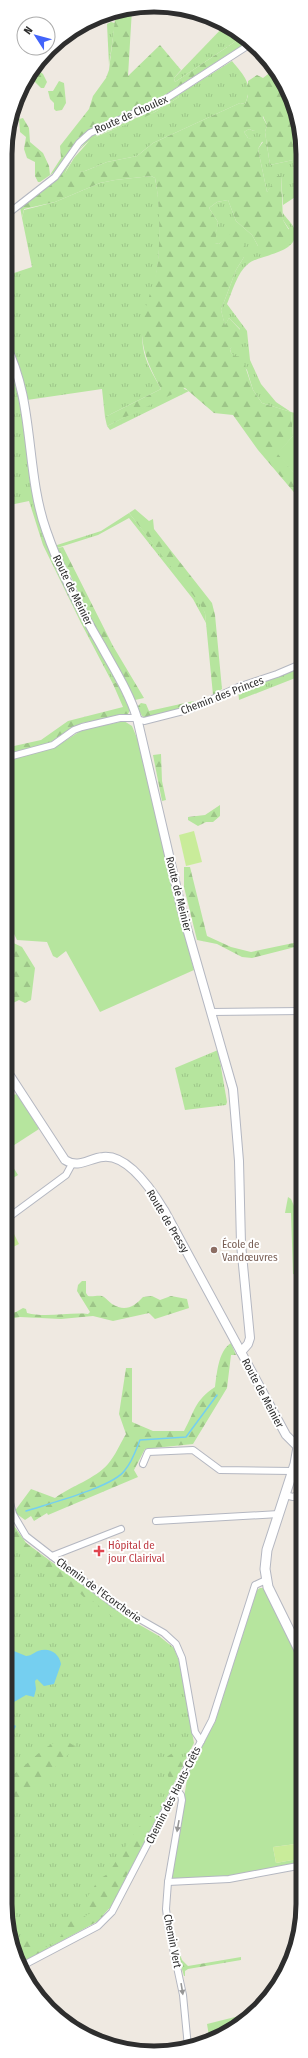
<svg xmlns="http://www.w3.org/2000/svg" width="308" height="2058" font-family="'Fira Sans Condensed',sans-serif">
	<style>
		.grass { fill: url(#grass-tufts) }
		.forest { fill: url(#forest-firs) }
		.park { fill: #b6e59e }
		.pitch { fill: #c9ec9a }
		.water { fill: #75cff0 }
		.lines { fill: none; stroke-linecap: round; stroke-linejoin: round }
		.stream { stroke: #75cff0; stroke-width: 1.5 }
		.minor-casing { stroke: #b4b7c1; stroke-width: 8 }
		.tertiary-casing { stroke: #b4b7c1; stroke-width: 10 }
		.secondary-casing { stroke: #b4b7c1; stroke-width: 11 }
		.minor { stroke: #fff; stroke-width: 6 }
		.tertiary { stroke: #fff; stroke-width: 8 }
		.secondary { stroke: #fff; stroke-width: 9 }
		.oneway { fill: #969696 }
		.education-dot { fill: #8d6e63; stroke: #fff; stroke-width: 1.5 }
		.health-dot { fill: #e0444e; stroke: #fff; stroke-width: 1.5 }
		.labels { text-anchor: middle; stroke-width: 4; stroke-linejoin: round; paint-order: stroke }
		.street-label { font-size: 11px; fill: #2e2e2e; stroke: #fff }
		.education-label { font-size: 11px; fill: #785e54; stroke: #fff; text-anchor: start }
		.health-label { font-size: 11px; fill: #be3a42; stroke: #fff; text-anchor: start }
		.rim { fill: none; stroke: #2e2e2e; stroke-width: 5 }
	</style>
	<defs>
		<pattern id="grass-tufts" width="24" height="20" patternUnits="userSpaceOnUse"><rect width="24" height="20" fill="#b6e59e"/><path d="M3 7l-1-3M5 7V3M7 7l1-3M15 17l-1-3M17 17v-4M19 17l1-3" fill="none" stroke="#9dc588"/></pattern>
		<pattern id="forest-firs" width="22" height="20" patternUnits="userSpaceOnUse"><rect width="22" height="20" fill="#b6e59e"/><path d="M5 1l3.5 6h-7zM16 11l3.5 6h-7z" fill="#9dc588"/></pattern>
	</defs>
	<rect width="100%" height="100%" fill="#efe9e1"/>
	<g class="grass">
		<path d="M111,22L115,23L109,65L107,24Z"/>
		<path d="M226,24L242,37L175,82L174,78Z"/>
		<path d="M232,61C244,76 254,84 245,104L240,103L153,143L137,156L107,162L85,171L68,174L65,173L74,158L91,139L155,112L179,97L178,95Z"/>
		<path d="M262,116L267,125L265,132L270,165L293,160L294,184L301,188L303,187V192L283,205L281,176H274L275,181L267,192L258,149L263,142L248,138L244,132L249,129L254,131Z"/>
		<path d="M151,176L155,178C161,207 161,241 157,270C153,296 139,320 143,347C145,362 154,376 161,389L105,417L102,389L27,400L8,340L13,337L9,326H5V276L32,267L22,218L24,210L55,202L100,183L115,180Z"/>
		<path d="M228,200L236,221L252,235L258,246L289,229L283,220V213C286,218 292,223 294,228C303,254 259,254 248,264C237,273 232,292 227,304L247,331L250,360L261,384L276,402L291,412L262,403L253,390L247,370L231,353L230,349L236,343L240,329L229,318L225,326L221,310L236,270L244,257L228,237L219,244L214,243L218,222L209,208L217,202Z"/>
		<path d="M5,351L23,412L37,508L117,682L113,684L81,623L43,545L29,501L5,506Z"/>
		<path d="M182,388L189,391L110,430L107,426Z"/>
		<path d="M129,513L201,604L205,613L206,623L193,599L129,518L98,535L57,548V545L101,531Z"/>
		<path d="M303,666V675L239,700L238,689L270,680Z"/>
		<path d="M218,1050L227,1102L226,1105L185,1110L175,1068Z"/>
		<path d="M5,1506L11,1522L26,1543L112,1609L159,1636L174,1648L179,1661L194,1743L113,1904L98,1921L18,1964L5,1904Z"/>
	</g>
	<g class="forest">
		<path d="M132,9L128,76L160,45L181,70L174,78L175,82L242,37L249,41L154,102L86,132L78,140L56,171L40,182H38L35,176V162L27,158L24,149L26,137L20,132L19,119L23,118L29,128L30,142L43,153L49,166L50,175L61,158L60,146L89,109L93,96L106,78L109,70L115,19L103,15Z"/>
		<path d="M36,68L43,74L47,82L44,88H41L29,76Z"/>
		<path d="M272,71L278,78L279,77L288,88L303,144V187L298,188L294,184L293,160L270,165L265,132L267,125L263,116L259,128L254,131L249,129L244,132L248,138L263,140L258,149L267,192L274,181V176H281L283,220L290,232L289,237L282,248L269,251L258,246L252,235L236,221L228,200L217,202L209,208L218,222L215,243L219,244L234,230L238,232L246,249L244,257L236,270L221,310L225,325L229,318L243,333L240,342L230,349L231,353L235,356L242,357L253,390L262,403L291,412L293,436L278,453L301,482L303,499L298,497L258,450L233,415L214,413L185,388L107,426L105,417L161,389C152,372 143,355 142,335C140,317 152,291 156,273C161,250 160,201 155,178L151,176L115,180L100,183L55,202L24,209L22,218L20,207L59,177L89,137L141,116L178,95L179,97C165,106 151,115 136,121C101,135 83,135 65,173L85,171L107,162L137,156L153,143L240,103L245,104L248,96V81L257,75L263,78Z"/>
		<path d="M59,81L64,83L66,103L62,110L56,111L54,109V103L50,99L48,91H53Z"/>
		<path d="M135,509L149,521L153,519L154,529L212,603L215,615L222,689L213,695L205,613L200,604L129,513Z"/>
		<path d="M63,547L113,646L144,698L135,700L103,643L57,548Z"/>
		<path d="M117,682L130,710L128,714L82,723L68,730L48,744L5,754V748L41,740L68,721L123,707L113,684Z"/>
		<path d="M194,701V705L191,707L146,718L142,716L137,707L141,703L146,704L149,711Z"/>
		<path d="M161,754L162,781L166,800L162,801L153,755Z"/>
		<path d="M220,805V816L213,822H206L198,826L188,820V817L205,815Z"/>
		<path d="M184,867H190L207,936L231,947L251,952L303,941V945L252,958L242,957L217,944L197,940L184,887Z"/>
		<path d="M5,939L22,947L35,968L31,1000L25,1003L19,1000L13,1003L5,998Z"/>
		<path d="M82,1281H86V1293L88,1296C94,1297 100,1294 104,1297C107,1299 109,1302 112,1304C125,1312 134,1307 143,1297L152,1296L160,1300L171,1296L187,1299L189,1308L155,1319L149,1313L113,1321L93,1316L61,1319L20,1317L5,1320V1314L16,1312L23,1308L26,1309L27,1313C45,1318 70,1312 88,1314L90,1312L77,1291L78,1285Z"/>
		<path d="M231,1343L236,1355H231L227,1388L193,1444L145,1449L134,1470L138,1477L48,1515L47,1513L34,1521L31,1516L25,1520L14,1512L31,1489L55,1498C71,1486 95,1479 108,1464C115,1456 120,1444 126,1434L119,1414L126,1368H132V1422L153,1431H184C195,1411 194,1401 215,1387C217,1374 218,1351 231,1343Z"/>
		<path d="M5,1513L26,1543L122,1614L120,1619L113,1617L94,1602L86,1599L74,1588L68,1587L36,1568L15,1550L5,1534Z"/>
		<path d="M80,1738L67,1756L5,1814V1780C27,1768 39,1747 63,1739L73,1745Z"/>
		<path d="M177,1752L183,1766L167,1796V1789L170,1781C166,1770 158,1756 177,1752Z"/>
		<path d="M165,1802L109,1909L96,1907L79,1910L99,1879L106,1875L111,1869L137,1829Z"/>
		<path d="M93,1912L104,1916L98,1921L52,1946L51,1945L61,1936L72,1919L83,1917Z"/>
		<path d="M28,1938L40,1944H45L48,1949L18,1964L12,1941Z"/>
		<path d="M174,1938L182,1960L188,1966L241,1957V1960L188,1969L185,1971V1976H184L173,1939Z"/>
	</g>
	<g class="park">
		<path d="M291,412L303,415V480L301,482L277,453L293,436Z"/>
		<path d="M124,721L132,726L139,743C157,819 174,895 194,970L100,1012L66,951L57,958L53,956L47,942L17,940L5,916V760L57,746L82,730Z"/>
		<path d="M18,1094L39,1129L5,1151V1096Z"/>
		<path d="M5,1160L8,1163L10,1162L18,1175L5,1183Z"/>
		<path d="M288,1197L291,1199L303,1227V1277L293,1274L291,1213H285Z"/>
		<path d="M260,1588H264L303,1667V1750H301L303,1761V1843L273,1847L276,1863L303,1858V1863C285,1865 268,1870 251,1874C225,1878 199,1878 173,1880L171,1878L188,1773L215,1722L257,1590Z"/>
		<path d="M255,2012L252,2016L223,2033L209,2036L207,2024Z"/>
	</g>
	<g class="pitch">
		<path d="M194,831L202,862L186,866L179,835Z"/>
		<path d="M12,1230L19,1244L5,1251V1234Z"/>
		<path d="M303,1843V1858L276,1863L273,1847Z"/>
	</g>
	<path class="water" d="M9,1649L26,1656C31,1656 33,1653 38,1651C49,1647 59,1653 61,1664L54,1684L44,1686L37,1679L35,1681L36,1689L34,1697L26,1695L14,1702L7,1715L8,1721L16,1726L13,1732L5,1728V1650Z"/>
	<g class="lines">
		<path class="stream" d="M26,1511C47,1504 114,1487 125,1470C132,1462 136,1450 140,1440L186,1437L217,1395"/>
		<g class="minor-casing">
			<g id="minor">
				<path d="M5,216L55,177L79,143L90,133L164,100L252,43"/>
				<path d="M5,758L53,745L74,730L82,727L120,718H134L144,721L191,709L238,687L277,674L303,663"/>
				<path d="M211,1012L303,1011"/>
				<path d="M5,1220L66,1175L72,1164"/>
				<path d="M143,1464L148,1452L193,1450L220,1470L292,1471"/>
				<path d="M5,1484L13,1514L26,1536L115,1605L164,1633L176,1644L182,1658L195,1732L201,1741"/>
				<path d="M285,1495L293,1497L303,1492"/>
				<path d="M156,1521L279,1514"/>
				<path d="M52,1556L121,1529"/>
				<path d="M176,1789L181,1795L182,1800L168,1882L166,1909L168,1925L183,1995L188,2047"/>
				<path d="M168,1882L229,1879L303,1865"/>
				<path d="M20,1967L98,1926L112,1912L212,1720L255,1585L266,1580"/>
			</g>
		</g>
		<g class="tertiary-casing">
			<g id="tertiary">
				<path d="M5,344C35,401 25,471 46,530C59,568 81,611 101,645C114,669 129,692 137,718L182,911L233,1089L239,1161L241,1244L250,1338L248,1344L241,1352"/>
				<path d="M5,1068L65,1160C79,1169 89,1158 103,1157C128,1154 153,1192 164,1210L286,1435L298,1447L303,1441"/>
			</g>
		</g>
		<g class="secondary-casing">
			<path id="secondary" d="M298,1447L295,1464L267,1550L265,1569L268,1587L303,1658"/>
		</g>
		<use href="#minor" class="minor"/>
		<use href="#tertiary" class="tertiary"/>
		<use href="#secondary" class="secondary"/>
	</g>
	<defs><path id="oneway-solid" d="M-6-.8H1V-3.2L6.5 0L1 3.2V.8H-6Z"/></defs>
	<g class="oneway">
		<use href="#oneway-solid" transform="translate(178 1826) rotate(100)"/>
		<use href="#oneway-solid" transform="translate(182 1989) rotate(81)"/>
	</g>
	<circle class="education-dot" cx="214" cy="1250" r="4"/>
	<path class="health-dot" d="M97 1545h4v4h4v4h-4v4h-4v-4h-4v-4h4z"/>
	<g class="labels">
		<g class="street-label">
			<text transform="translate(131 114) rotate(-24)" y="4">Route de Choulex</text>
			<text transform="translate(73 590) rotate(64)" y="4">Route de Meinier</text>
			<text transform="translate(222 695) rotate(-21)" y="4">Chemin des Princes</text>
			<text transform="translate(179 894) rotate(76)" y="4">Route de Meinier</text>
			<text transform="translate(168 1221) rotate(59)" y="4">Route de Pressy</text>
			<text transform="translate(263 1393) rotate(62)" y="4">Route de Meinier</text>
			<text transform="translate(99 1590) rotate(36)" y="4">Chemin de l'Ecorcherie</text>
			<text transform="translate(173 1795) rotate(-63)" y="4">Chemin des Hauts-Crêts</text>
			<text transform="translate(173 1941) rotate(79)" y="4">Chemin Vert</text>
		</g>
		<g class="education-label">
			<text x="222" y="1248">École de<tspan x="222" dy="13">Vandœuvres</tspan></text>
		</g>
		<g class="health-label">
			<text x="108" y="1549">Hôpital de<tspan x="108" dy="13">jour Clairival</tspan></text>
		</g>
	</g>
	<path d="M0 0H308V2058H0ZM154 12H154A142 142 0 0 1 296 154V1904A142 142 0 0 1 154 2046H154A142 142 0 0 1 12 1904V154A142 142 0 0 1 154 12Z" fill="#fff" fill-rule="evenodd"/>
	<path class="rim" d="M154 12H154A142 142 0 0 1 296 154V1904A142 142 0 0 1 154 2046H154A142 142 0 0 1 12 1904V154A142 142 0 0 1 154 12Z"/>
	<g transform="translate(36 36) rotate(306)"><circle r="19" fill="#ffffff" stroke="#ababab"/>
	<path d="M0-3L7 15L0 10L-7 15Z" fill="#4264fb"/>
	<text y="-6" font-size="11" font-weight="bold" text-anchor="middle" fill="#2e2e2e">N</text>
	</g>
</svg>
